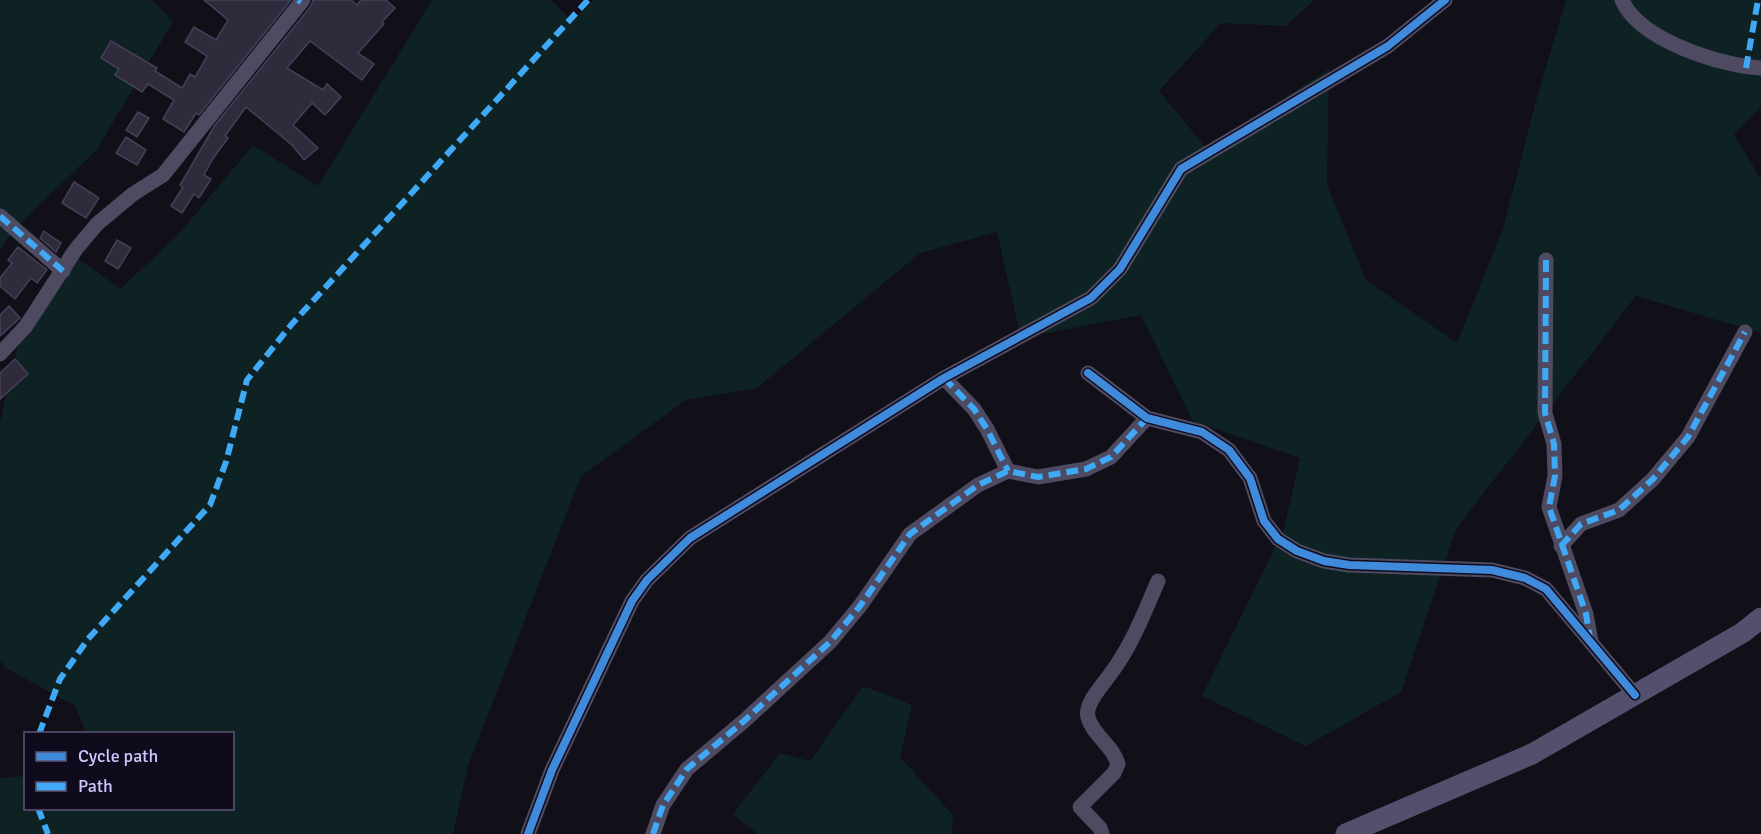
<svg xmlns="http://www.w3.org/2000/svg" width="1761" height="834" font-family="Signika,sans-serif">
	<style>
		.green { fill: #0e2224 }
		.building { fill: #2f2b3c; stroke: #454057; stroke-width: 1.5 }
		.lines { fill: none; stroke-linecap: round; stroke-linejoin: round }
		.minor { stroke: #4d4a61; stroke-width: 15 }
		.secondary { stroke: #52506c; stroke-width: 21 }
		.quiet { stroke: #3fa9f5; stroke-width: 6; stroke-dasharray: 12 6; stroke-linecap: butt }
		.cycleway-casing { stroke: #0f0b1c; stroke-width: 11 }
		.cycleway { stroke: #408adc; stroke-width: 8 }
	</style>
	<rect width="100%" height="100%" fill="#110f18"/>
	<g class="green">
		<path d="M0,0H153L173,22L97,149L15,229L0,249Z"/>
		<path d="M432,0H551L572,21L594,0H1314L1286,26L1221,23L1159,91L1207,149L1329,69L1327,185L1366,280L1457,343L1503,229L1537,97L1566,0H1761V107L1734,135L1761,179V333L1636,296L1456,529L1401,692L1306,746L1202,696L1284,529L1300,458L1193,421L1141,315L1021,338L997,232L920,253L757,388L686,400L581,476L468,766L453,834H0V778L25,776L26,808H232V734L86,733L75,706L6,668L0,661V422L21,333L65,249L120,289L178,235L253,145L318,186Z"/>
		<path d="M863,686L912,705L900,757L953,815L952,834H758L733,814L780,753L810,761Z"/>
	</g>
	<g class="building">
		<path d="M204,0H291L199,115L196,113L184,132L163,119L174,100L148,84L142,92L115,75L119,69L101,58L111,41L157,68L155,71L182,88L190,74L195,77L207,56L185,42L194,27L216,40L228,20Z"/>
		<path d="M313,0H351L357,5L361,0H386L395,8L382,22L384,24L358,53L374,64L362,80L310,41L287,68L323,90L327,84L341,97L325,115L312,103L293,125L318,148L304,160L292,145L246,107L225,136L228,138L212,160L204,175L211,179L199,198L194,194L182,213L171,206L183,187L180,185L215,125L311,6Z"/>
		<path d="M138,112L149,118L137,137L126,130Z"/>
		<path d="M126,137L146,150L137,165L116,153Z"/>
		<path d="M74,182L99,198L86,218L62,203Z"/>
		<path d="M44,231L61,243L56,252L40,238Z"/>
		<path d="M117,240L131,248L118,269L105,261Z"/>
		<path d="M18,247L47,270L37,283L31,278L15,299L0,286V278L12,263L8,260Z"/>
		<path d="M9,306L20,318L0,336V315Z"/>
		<path d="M15,359L28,374L0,399V373Z"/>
	</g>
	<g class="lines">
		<g class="minor">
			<path d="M1622,0C1639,40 1721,66 1761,68"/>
			<path d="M0,216L63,271"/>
			<path d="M1546,260L1545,413L1554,444L1555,476L1549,507L1586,614L1591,641"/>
			<path d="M0,354L26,326L76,249L97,224L133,194L163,175L303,0"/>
			<path d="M1088,373L1147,418L1202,432L1229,450L1250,478L1264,521L1278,539L1297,551L1324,561L1349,565L1492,570L1525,578L1546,589L1635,695"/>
			<path d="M944,378L974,409L987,429L1008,471"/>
			<path d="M1561,546L1581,524L1619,510L1653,479L1688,437L1745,332"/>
			<path d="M528,834L552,770L632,601L647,580L690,538L944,378L1091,298L1120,269L1181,169L1388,46L1445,0"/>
			<path d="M653,834L663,805L687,769L744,721L830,642L860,606L910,534L978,485L1008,471L1038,477L1086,469L1111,457L1147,418"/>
			<path d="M1102,834L1100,828L1080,807L1114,773L1118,764C1113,745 1092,735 1088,717C1084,703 1104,684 1111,673C1132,645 1144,613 1158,581"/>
		</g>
		<path class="secondary" d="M1346,834L1532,754L1742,633L1761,618"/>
		<g class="quiet">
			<path d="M298,0L301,2"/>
			<path d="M1746,68L1758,0"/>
			<path d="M0,216L63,271"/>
			<path d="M1546,260L1545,413L1554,444L1555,476L1549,507L1586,614L1590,638"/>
			<path d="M944,378L974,409L987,429L1008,471"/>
			<path d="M1561,546L1581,524L1619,510L1653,479L1688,437L1745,332"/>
			<path d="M39,734L60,679L88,639L210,505L226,462L247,380L291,325L588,0"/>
			<path d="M38,808L48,834"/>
			<path d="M653,834L663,805L687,769L744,721L830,642L860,606L910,534L978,485L1008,471L1038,477L1086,469L1111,457L1147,418"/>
		</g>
		<g class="cycleway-casing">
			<g id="cycleway">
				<path d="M1088,373L1147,418L1202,432L1229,450L1250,478L1264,521L1278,539L1297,551L1324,561L1349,565L1492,570L1525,578L1546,589L1635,695"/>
				<path d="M528,834L552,770L632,601L647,580L690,538L944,378L1091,298L1120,269L1181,169L1388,46L1445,0"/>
			</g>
		</g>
		<use href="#cycleway" class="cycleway"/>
	</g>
	<rect x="24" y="732" width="210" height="78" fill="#0f0b1c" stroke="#5c5677" stroke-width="1.5"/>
	<rect x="36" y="752" width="30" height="9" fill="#408adc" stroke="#5c5677" stroke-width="1.5"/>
	<text x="78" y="762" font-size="18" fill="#d0c6ff">Cycle path</text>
	<rect x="36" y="782" width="30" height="9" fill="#3fa9f5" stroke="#5c5677" stroke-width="1.5"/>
	<text x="78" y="792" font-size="18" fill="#d0c6ff">Path</text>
</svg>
